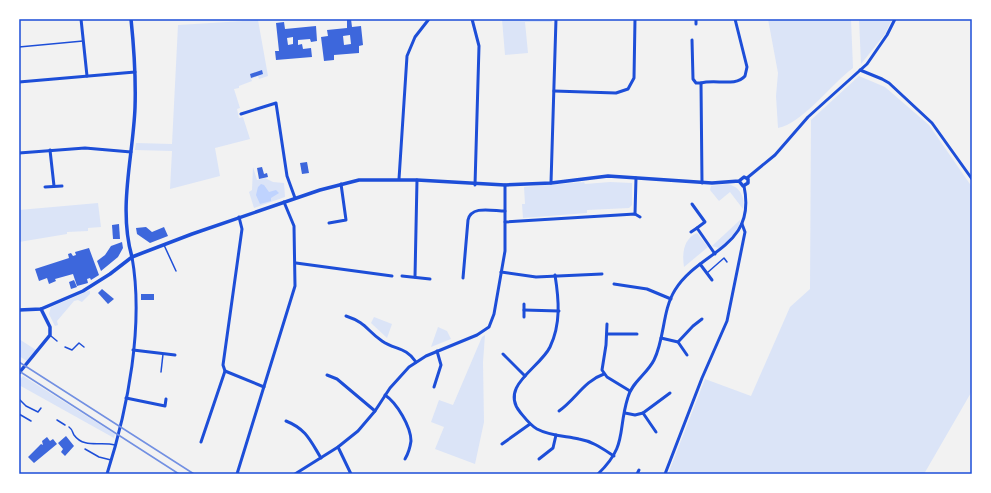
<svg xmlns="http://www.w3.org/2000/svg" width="991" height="493" font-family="Commissioner,sans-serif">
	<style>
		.green { fill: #dbe4f7 }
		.water { fill: #bfd3fe }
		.building { fill: #3d67dc; fill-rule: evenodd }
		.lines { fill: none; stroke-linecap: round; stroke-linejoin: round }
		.service { stroke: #1d4ed8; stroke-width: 1.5 }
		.minor { stroke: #1d4ed8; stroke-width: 3 }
		.tertiary { stroke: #1d4ed8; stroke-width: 3.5 }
		.rail { stroke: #7290e2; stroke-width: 1.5 }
		.neatline { fill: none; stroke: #1d4ed8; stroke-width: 1.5 }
	</style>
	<rect width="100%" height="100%" fill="#f2f2f2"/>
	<g class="green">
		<path d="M502,19H552V22H525L528,53L505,55Z"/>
		<path d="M768,19H851L853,68C831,84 803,123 778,128L776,96L778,73Z"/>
		<path d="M859,19H892L885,34L861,64Z"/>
		<path d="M258,20L268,76L259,79L258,76L251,79L252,81L239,86V88L234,89L240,108L237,109L239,118L243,117L250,139L215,148L220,176L170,189L172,151L135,150L136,143L172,144L178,25Z"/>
		<path d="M859,76L885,87L929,125L972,187V391L924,474H668L705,379L751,396L790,307L810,289L811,120Z"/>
		<path d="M253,167L257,180L265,178L273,182L284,183L285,197L254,208L249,192L252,190Z"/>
		<path d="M584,182L585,184L610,182L632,183V205L629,208L587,210V213L523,218L522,204H525L524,187Z"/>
		<path d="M726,184C739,185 746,197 743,209L730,192L719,201L710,190L711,186Z"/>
		<path d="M98,203L101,227L88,228V231L67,232V234L19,242V210Z"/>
		<path d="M740,220C741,228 727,243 719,248L712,246Z"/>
		<path d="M697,233L708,247L684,267C682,254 683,239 697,233Z"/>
		<path d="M88,291H90V294L82,302L78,300L74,301L57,321L58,325L55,326L49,314L51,307Z"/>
		<path d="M374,317L392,324L387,338L371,323Z"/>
		<path d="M438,327L447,331L451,339L431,347Z"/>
		<path d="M485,335L483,362L484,422L475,464L435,449L444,427L431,422L439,400L453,405L482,337Z"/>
		<path d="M19,339L36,350L27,361L19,356Z"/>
		<path d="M23,376L115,434L114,438L19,385V380Z"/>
	</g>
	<path class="water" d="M261,184L264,185L269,192L276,190L279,193L271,198V201L260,204L256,195L258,187Z"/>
	<g class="building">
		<path d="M351,19L352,27L361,26L363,45L359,46V53L334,55V60L324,61L321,37L328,36L327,30L347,28V20ZM350,35L351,44L344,45L343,36Z"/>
		<path d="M284,22L285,29L316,26L317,41L311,42L310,39L298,40V45L302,44L303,49L311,48L312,57L276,60L275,51H279L276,23ZM293,37V44L288,45L287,38Z"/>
		<path d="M262,70L263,74L251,78L250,74Z"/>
		<path d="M307,162L309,173L302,174L300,163Z"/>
		<path d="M262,167L264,174L267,173L268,177L259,179L257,168Z"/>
		<path d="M119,224L120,239H113L112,225Z"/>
		<path d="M146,227L152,232L164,227L168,236L150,243L137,234L136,228Z"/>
		<path d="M122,242L123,248L118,257L101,271L97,261L105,255L111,246Z"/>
		<path d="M89,248L99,275L91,280L90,278L87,279L88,283L77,286L73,274L55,279L56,281L49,284L47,278L39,281L35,269L69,258L68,254L71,253L73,256L76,255L75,252Z"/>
		<path d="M74,280L77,287L71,289L69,282Z"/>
		<path d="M102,289L114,299L108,304L98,293Z"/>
		<rect x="141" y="294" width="13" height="6"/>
		<path d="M66,436L74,446L65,456L61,452L63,449L58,443Z"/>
		<path d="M47,437L50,441L53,439L57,444L34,463L28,457L41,444L43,445L42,441Z"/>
	</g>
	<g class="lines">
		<g class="service">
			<path d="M19,47L83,41"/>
			<path d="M164,245L176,271"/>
			<path d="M707,273L724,258L727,262"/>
			<path d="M51,336L57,341"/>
			<path d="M65,347L72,350L79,343L84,347"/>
			<path d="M161,372L163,354"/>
			<path d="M19,399L26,406L38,412L41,408"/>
			<path d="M19,414L31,421"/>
			<path d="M57,420L65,425"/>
			<path d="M69,427C73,430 72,432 74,435C84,449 101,441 115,445"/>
			<path d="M85,449L99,457L111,460"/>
		</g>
		<g class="minor">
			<path d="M81,19L87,76"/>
			<path d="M472,19L479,46L475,185"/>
			<path d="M696,19V24"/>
			<path d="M692,40L693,79L696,83H701L702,183"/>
			<path d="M860,70L882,79L889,83L932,123L972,179"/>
			<path d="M19,82L135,72"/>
			<path d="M701,83C715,79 736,87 745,76L747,67L735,19"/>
			<path d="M554,91L616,93L628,89L634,78L635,19"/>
			<path d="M241,114L276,103L287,176L295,198"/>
			<path d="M50,150L54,186"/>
			<path d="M19,153L85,148L131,152"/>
			<path d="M747,178L775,155L808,117L867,64L887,35L895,19"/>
			<path d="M399,179L407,56L415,37L429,19"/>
			<path d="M551,183L556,19"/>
			<path d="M45,187L62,186"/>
			<path d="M692,204L705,222L697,228"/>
			<path d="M635,214L636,178"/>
			<path d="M505,222L635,214L640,217"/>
			<path d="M329,223L346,220L341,184"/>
			<path d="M691,232L697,228L715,254"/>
			<path d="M296,263L392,276"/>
			<path d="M700,264L712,280"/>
			<path d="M501,272L536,277L602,274"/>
			<path d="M555,275C559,300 561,324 550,347C540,368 499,386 520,412C525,418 530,425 537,429C550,436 565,436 579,439C592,441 603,449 614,456"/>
			<path d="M402,276L430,279"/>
			<path d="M415,277L417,180"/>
			<path d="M463,278L468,220C471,205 493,211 505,211"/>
			<path d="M614,284L647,289L671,299"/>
			<path d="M524,310L559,311"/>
			<path d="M346,316C367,323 366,330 382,341C395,350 406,347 416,362"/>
			<path d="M524,317V304"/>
			<path d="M607,324L606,345L602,370L607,377L630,391"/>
			<path d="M607,334H637"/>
			<path d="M661,338L678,342L687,355"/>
			<path d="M678,342L693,326L702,319"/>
			<path d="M133,350L175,355"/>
			<path d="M503,354L525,376"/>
			<path d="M225,371L264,387"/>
			<path d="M327,375L337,379L375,411"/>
			<path d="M434,387L441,365L437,351"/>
			<path d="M385,395C397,403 411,427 411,441C410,448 408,454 405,459"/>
			<path d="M126,398L165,406L166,399"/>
			<path d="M559,411C576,399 584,381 604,374"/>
			<path d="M625,413L635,415L643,413L656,432"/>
			<path d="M643,413L670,393"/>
			<path d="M286,421C306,429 310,440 321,458"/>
			<path d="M201,442L225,371L223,365L242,229L239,217"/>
			<path d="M502,444L530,424"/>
			<path d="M338,447L351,474"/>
			<path d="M539,459L553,448L556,435"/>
			<path d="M19,473L20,474"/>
			<path d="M107,474C128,408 144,325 132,257"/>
			<path d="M237,474L295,286L294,226L284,202"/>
			<path d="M295,474L338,447L358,431L375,411L390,388L409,367L426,356L477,335L489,327L494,314L505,251V185"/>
			<path d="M598,474C628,445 617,432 628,397C632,382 647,374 654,360C665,338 662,311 675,290C700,250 757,248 744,186"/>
			<path d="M637,474L639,470"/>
			<path d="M665,474L702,378L727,321L745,232L742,224"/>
		</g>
		<g class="tertiary">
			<path d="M131,19C134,48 136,78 135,108C133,157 118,208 132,257"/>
			<path d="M19,310L41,309L83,291L110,274L132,257L192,234L320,190L359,180H417L505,185L551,183L608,176L712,183L739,181L744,177L748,179V183L743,186L739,181"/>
			<path d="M19,373L50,335V327L41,309"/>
		</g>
		<g class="rail">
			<path d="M19,362L194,474"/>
			<path d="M19,371L179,474"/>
		</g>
	</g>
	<rect width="991" height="493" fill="none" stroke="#ffffff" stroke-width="40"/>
	<rect x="20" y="20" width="951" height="453" class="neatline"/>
</svg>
